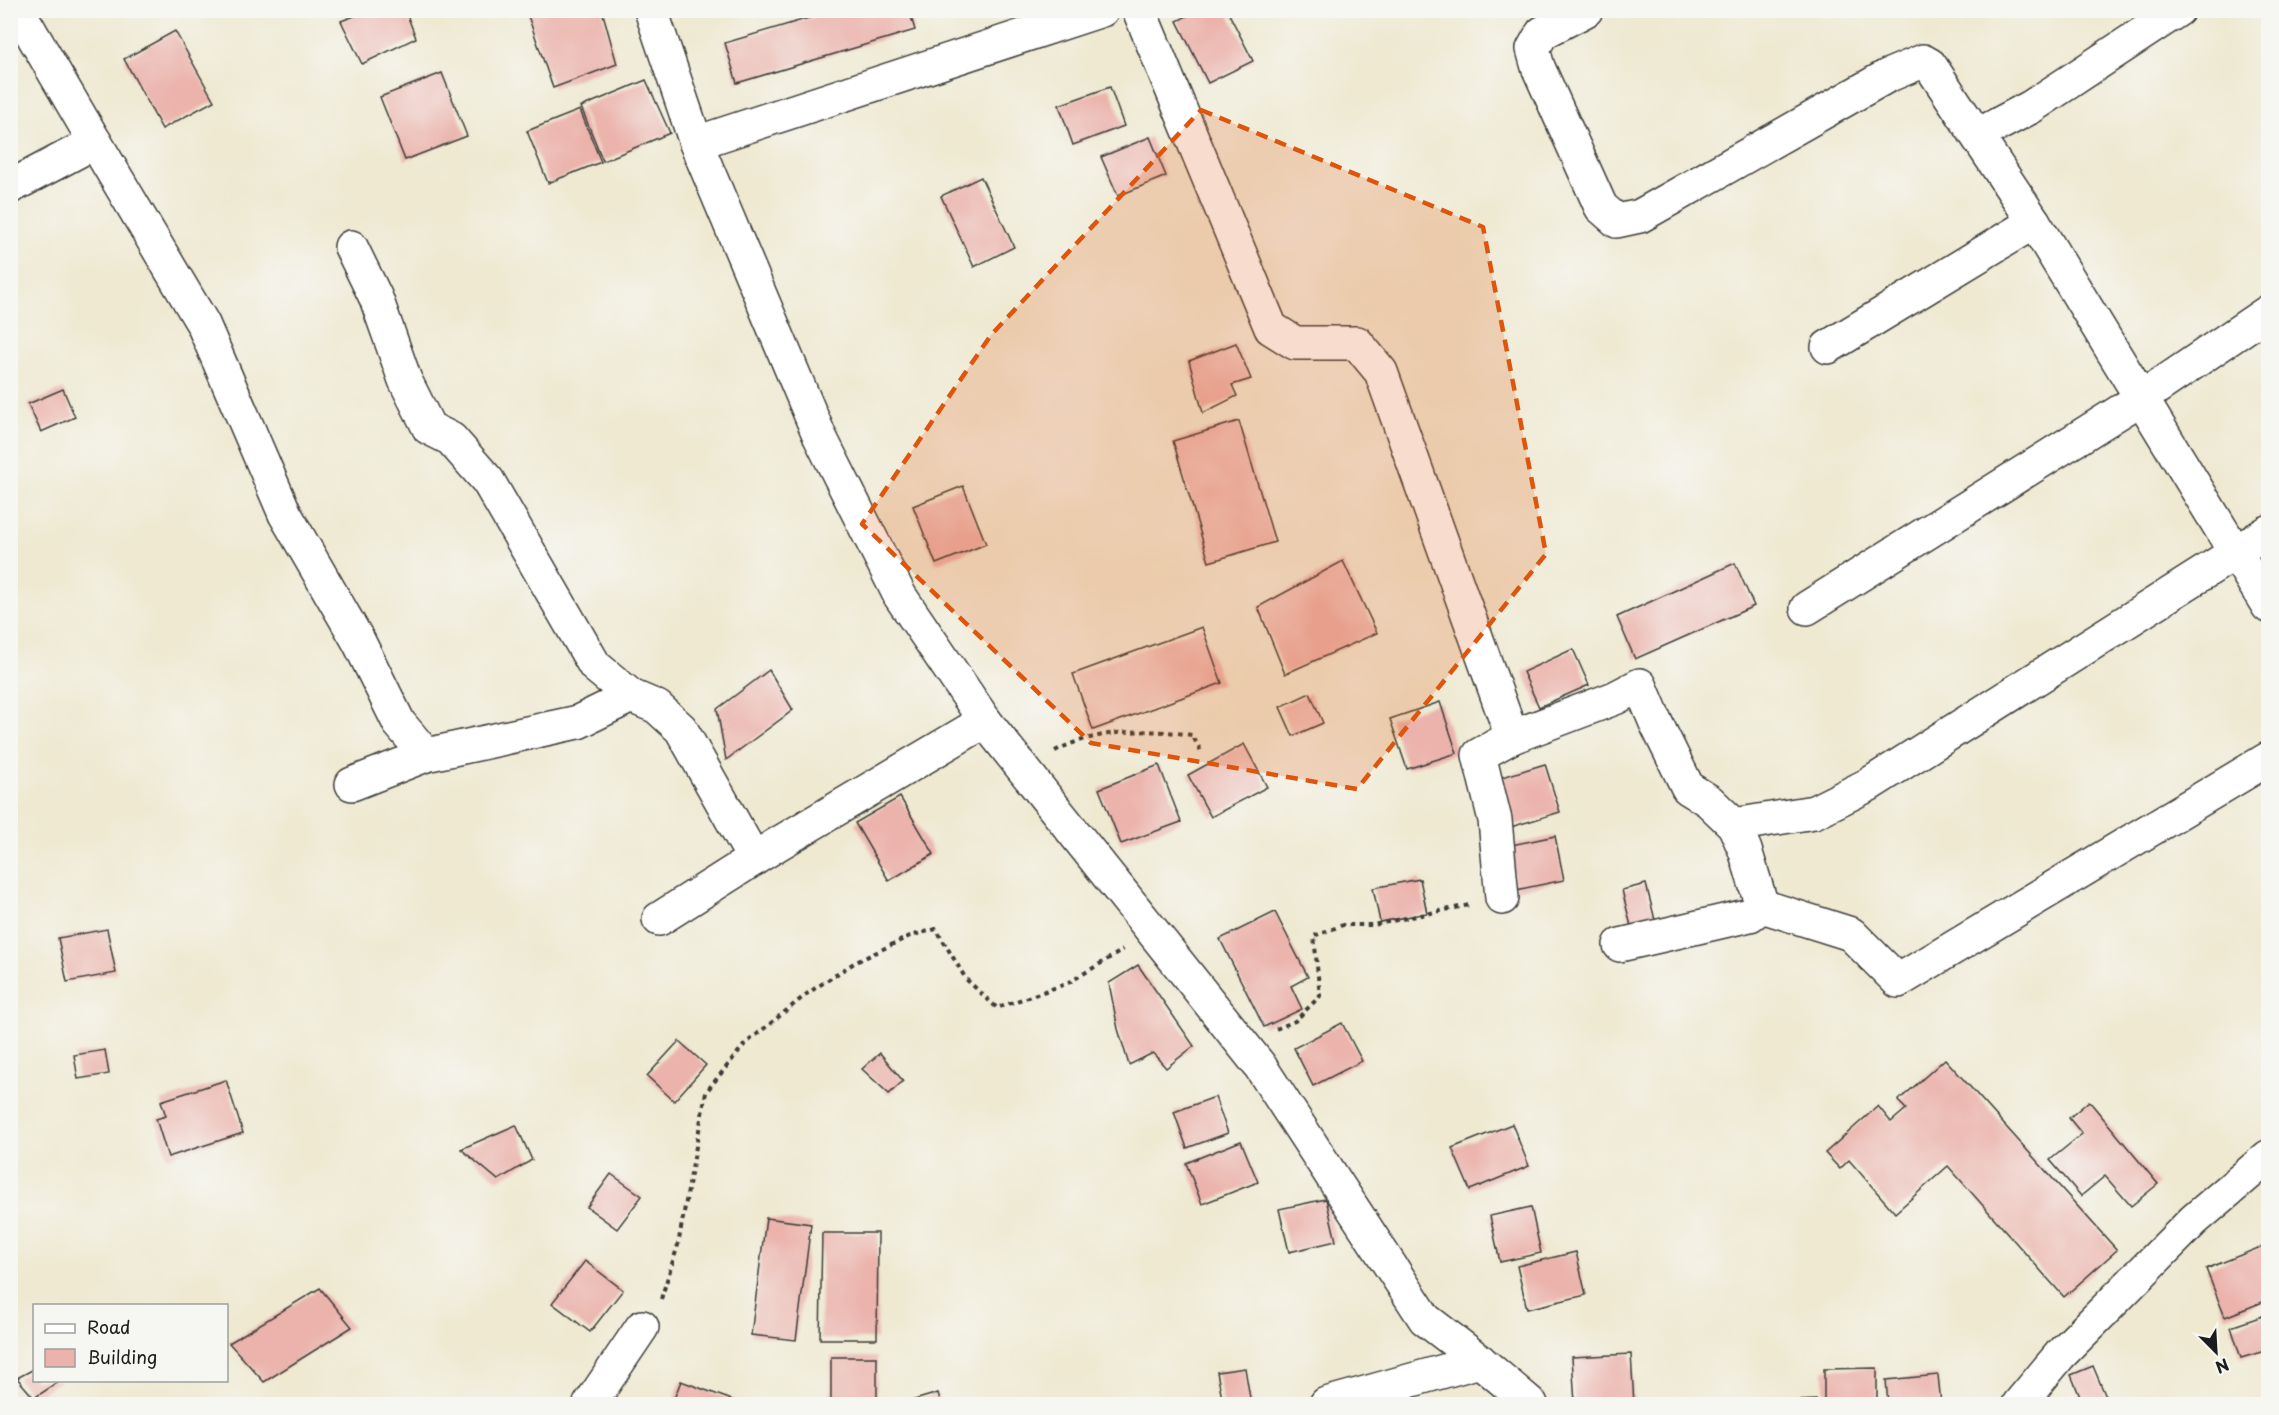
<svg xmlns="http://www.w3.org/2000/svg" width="2279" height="1415" font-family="'Playpen Sans',sans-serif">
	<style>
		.building { fill: #ebb3ac }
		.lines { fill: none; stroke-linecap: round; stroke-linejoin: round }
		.street-casing { stroke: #3c3b37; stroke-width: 36 }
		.path { stroke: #3c3b37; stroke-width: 4; stroke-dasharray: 4.5 4.5; stroke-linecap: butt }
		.street { stroke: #fff; stroke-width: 33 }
		.marked { fill: #de560d; fill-opacity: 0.2; stroke: #de560d; stroke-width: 4.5; stroke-dasharray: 12 8; stroke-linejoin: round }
	</style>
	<rect width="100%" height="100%" fill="#f6f6f2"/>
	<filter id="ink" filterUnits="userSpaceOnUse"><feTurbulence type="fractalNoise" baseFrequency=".0167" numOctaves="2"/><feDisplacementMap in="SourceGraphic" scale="12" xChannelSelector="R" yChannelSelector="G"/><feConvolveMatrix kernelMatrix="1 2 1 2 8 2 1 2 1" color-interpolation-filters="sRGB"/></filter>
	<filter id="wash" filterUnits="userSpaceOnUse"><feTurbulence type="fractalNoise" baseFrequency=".008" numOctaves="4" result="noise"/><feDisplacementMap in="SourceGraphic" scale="24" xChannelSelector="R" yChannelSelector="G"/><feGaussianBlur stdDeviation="1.35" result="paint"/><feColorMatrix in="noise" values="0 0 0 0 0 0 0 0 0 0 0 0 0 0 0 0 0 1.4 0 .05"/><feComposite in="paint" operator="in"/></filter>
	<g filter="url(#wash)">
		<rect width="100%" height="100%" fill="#efe9d2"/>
		<g id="blocks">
			<g class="building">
				<path d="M371,10H405L416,38L362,64L341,21Z"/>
				<path d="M526,10H602L617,64L553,88Z"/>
				<path d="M836,10H909L915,30L737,83L725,43Z"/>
				<path d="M1199,10H1227L1253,61L1208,83L1177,21Z"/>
				<path d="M175,31L214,101L162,129L124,59Z"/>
				<path d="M442,73L467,136L405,160L380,97Z"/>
				<path d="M646,80L670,133L603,161L581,107Z"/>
				<path d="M1110,87L1124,126L1073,145L1059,105Z"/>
				<path d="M580,110L601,162L548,183L527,131Z"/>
				<path d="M1150,137L1166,176L1118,196L1101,157Z"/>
				<path d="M981,177L1014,247L974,267L941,196Z"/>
				<path d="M1236,343L1251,379L1232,385L1237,396L1203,413L1189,361Z"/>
				<path d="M63,389L75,417L41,432L28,404Z"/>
				<path d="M1239,421L1275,542L1209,562L1173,441Z"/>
				<path d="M963,486L986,544L936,564L913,506Z"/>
				<path d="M1343,561L1377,633L1285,674L1258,607Z"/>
				<path d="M1735,563L1754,606L1635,659L1617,617Z"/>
				<path d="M1202,627L1222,683L1093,730L1073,674Z"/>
				<path d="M1573,649L1589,685L1539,707L1523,672Z"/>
				<path d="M769,670L793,710L726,760L717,709Z"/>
				<path d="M1310,693L1323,723L1293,736L1280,707Z"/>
				<path d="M1440,702L1457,753L1407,769L1390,719Z"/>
				<path d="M1244,744L1267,787L1211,817L1188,775Z"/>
				<path d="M1545,764L1560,812L1511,827L1496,779Z"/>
				<path d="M1159,765L1181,822L1121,844L1099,789Z"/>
				<path d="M900,797L934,854L889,881L855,823Z"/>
				<path d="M1555,836L1564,880L1516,890L1507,846Z"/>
				<path d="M1420,879L1427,913L1380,922L1373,888Z"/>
				<path d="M1646,884L1657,928L1633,934L1622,890Z"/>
				<path d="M1275,912L1308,977L1291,986L1302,1009L1264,1027L1220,939Z"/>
				<path d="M107,929L116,973L67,982L58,938Z"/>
				<path d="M1138,965L1194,1046L1166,1068L1153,1053L1129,1065L1118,1029L1109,983Z"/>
				<path d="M1342,1023L1362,1061L1313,1086L1294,1048Z"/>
				<path d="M679,1041L706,1065L674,1101L647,1076Z"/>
				<path d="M105,1050L109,1074L78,1079L74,1055Z"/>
				<path d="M880,1053L903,1081L889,1094L862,1069Z"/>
				<path d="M1945,1059L2117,1250L2064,1297L1948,1166L1895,1213L1849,1160L1840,1169L1825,1153L1878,1106L1891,1122L1906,1109L1898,1101Z"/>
				<path d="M226,1080L243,1133L168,1157L156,1119L166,1116L161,1101Z"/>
				<path d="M1215,1097L1228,1133L1187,1148L1174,1112Z"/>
				<path d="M2089,1101L2158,1184L2131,1206L2105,1176L2081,1196L2050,1160L2082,1134L2069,1118Z"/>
				<path d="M1512,1124L1529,1166L1470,1190L1452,1148Z"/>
				<path d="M516,1125L532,1160L498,1180L461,1149Z"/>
				<path d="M1241,1141L1258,1182L1202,1204L1186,1163Z"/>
				<path d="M611,1174L642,1196L617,1229L587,1207Z"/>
				<path d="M1326,1199L1336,1241L1289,1252L1279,1209Z"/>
				<path d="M1531,1207L1541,1253L1500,1262L1490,1216Z"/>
				<path d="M766,1218L811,1224L796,1340L751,1335Z"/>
				<path d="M822,1233H878L877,1339H820Z"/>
				<path d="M2268,1244V1300L2225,1317L2206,1269Z"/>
				<path d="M1576,1252L1586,1295L1527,1309L1517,1266Z"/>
				<path d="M585,1261L623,1290L590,1332L552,1303Z"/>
				<path d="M320,1288L352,1327L264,1382L229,1343Z"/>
				<path d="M2268,1314V1350L2241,1358L2231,1327Z"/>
				<path d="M1631,1354L1634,1404H1575L1572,1357Z"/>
				<rect x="831" y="1357" width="46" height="47"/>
				<path d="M2093,1366L2109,1404H2083L2071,1375Z"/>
				<path d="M1245,1368L1251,1404H1223L1217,1372Z"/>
				<path d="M1877,1368V1404H1824V1369Z"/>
				<path d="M34,1369V1380H62L34,1398L17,1378Z"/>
				<path d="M1938,1375L1941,1404H1888L1886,1380Z"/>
				<path d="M681,1381L740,1403V1404H672Z"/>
				<path d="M938,1393L941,1404H901Z"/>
				<path d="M1816,1400V1404H1769V1402Z"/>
			</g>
		</g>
	</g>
	<g filter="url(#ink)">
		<use href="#blocks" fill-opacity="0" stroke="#3c3b37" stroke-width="1.5"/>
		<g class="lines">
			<g class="street-casing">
				<g id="street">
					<path d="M18,10L95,142"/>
					<path d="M651,10L696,143L820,437L900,596L985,721L1260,1066L1425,1319L1480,1361L1531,1404"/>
					<path d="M1139,10L1271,328L1295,343H1357L1381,372L1512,737L1615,698L1640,685L1656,723L1688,788L1709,801L1734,825L1745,850L1762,906L1750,915L1620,945"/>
					<path d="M1586,10L1542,33L1533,49L1538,67L1601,207L1617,221L1640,216L1887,76L1923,61L1930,65L2034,222L2268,606"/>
					<path d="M1978,135L2031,107L2178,10"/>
					<path d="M696,143L1102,10"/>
					<path d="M10,187L95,142L203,324L285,514L359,642L399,723L426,755L578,722L631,696"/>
					<path d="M351,247L376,298L405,380L429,428L451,439L488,481L595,666L631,696L657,707L681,729L754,859"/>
					<path d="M1828,347L2034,222"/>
					<path d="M1807,608L2140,399L2268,312"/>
					<path d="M352,784L426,755"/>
					<path d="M1734,825L1814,812L1868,785L2268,532"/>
					<path d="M1502,898L1495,820L1479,755L1512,737"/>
					<path d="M1762,906L1851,934L1898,981L2268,759"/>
					<path d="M659,919L776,845L985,721"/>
					<path d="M590,1404L642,1327"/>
					<path d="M1326,1404L1480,1361"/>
					<path d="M2019,1404L2060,1355L2194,1220L2268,1157"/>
				</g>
			</g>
			<g class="path">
				<path d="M1055,751C1095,730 1148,728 1192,735L1201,751"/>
				<path d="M1276,1029L1295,1021L1320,996L1314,936L1343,925H1373L1469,905"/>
				<path d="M661,1299L678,1245L706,1092L745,1044L808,993L854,963L910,936L936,929L966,979L997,1008L1068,983L1123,950"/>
			</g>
			<use href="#street" class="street"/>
		</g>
	</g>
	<path class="marked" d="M1201,110L1483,227L1546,554L1357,789L1091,743L862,524L991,335Z"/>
	<rect width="2279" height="1415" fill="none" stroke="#f6f6f2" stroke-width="36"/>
	<rect x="33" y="1304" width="195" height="78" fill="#f6f6f2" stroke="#9f9f9c" stroke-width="1.5"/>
	<rect x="45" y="1324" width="30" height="9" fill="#ffffff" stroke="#9f9f9c" stroke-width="1.5"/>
	<text x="87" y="1334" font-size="18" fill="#1c1c1c">Road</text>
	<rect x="45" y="1349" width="30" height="18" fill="#ebb3ac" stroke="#9f9f9c" stroke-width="1.5"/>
	<text x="87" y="1364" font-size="18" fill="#1c1c1c">Building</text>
	<g transform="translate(2216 1352) rotate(156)" stroke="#f6f6f2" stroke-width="4.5" paint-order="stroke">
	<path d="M0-4.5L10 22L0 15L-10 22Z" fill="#1c1c1c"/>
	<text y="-9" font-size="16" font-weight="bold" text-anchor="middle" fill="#1c1c1c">N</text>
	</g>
</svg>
